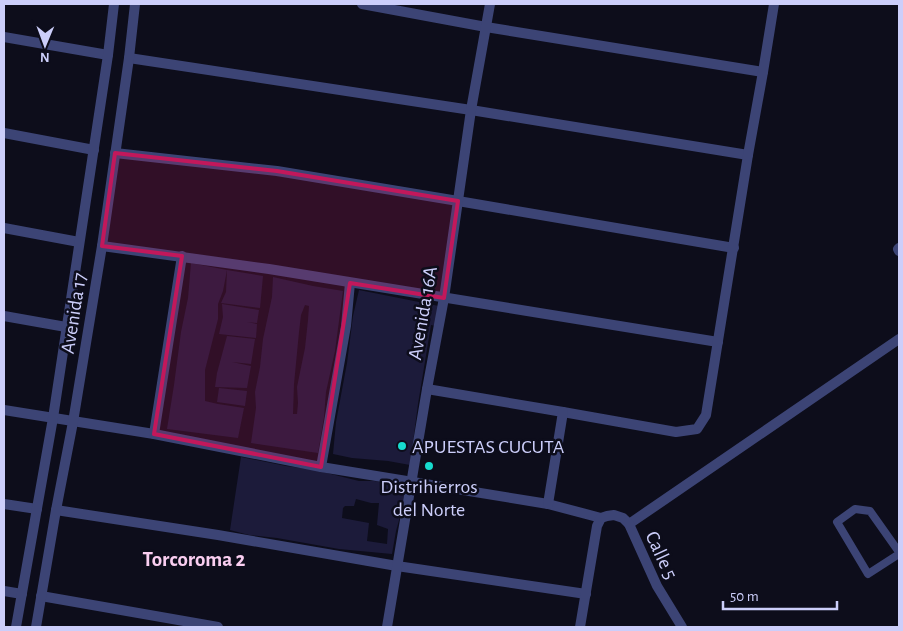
<svg xmlns="http://www.w3.org/2000/svg" width="903" height="631" font-family="'Alegreya Sans',sans-serif">
	<style>
		.building { fill: #1c1b3a; fill-rule: evenodd }
		.lines { fill: none; stroke-linecap: round; stroke-linejoin: round }
		.service { stroke: #3c4475; stroke-width: 8 }
		.minor { stroke: #3c4475; stroke-width: 10 }
		.tertiary { stroke: #3c4475; stroke-width: 10 }
		.marked { fill: #c2185b; fill-opacity: 0.2; stroke: #c2185b; stroke-width: 4; stroke-linejoin: round }
		.poi-dot { fill: #17dbce; stroke: #0d0d1b; stroke-width: 2 }
		.labels { text-anchor: middle; stroke-width: 5; stroke-linejoin: round; paint-order: stroke }
		.street-label { font-size: 20px; fill: #cccefa; stroke: #0d0d1b }
		.poi-label { font-size: 20px; fill: #cccefa; stroke: #0d0d1b; text-anchor: start }
		.neighbourhood-label { font-size: 21px; font-weight: bold; fill: #facef1; stroke: #0d0d1b }
	</style>
	<rect width="100%" height="100%" fill="#0d0d1b"/>
	<g class="building">
		<path d="M191,263L227,270L223,291L218,304V319L205,370V401L218,404L244,408L238,438L167,429L174,385L181,332L188,298Z"/>
		<path d="M227,270L263,276L260,308L221,303L226,292Z"/>
		<path d="M273,277L313,286L343,291L335,351L326,392L324,417L318,453L251,443L256,408L255,392L260,367L263,339L272,297ZM305,305L309,306L308,320L305,348L297,387L298,403L297,414H293L294,384L299,332L301,315Z"/>
		<path d="M359,290L439,306L436,326L431,325L418,404L410,465L388,461L352,458L333,454L336,422L347,363L353,316Z"/>
		<path d="M222,304L259,310L257,323L247,322L257,324L256,338L219,334L223,317Z"/>
		<path d="M227,336L255,339L251,364L232,362L251,366L247,388L215,387L217,373Z"/>
		<path d="M219,388L247,391L245,406L217,402Z"/>
		<path d="M241,457L286,466L315,470L359,481H374L405,485L403,506L396,531L392,554L339,549L277,538L249,535L230,530ZM356,499L371,503H379L377,525L388,529L387,544L367,541L369,523L342,518L343,508L345,506H354Z"/>
	</g>
	<g class="lines">
		<path class="service" d="M899,552L870,511L855,509L837,522L868,574L899,554"/>
		<g class="minor">
			<path d="M362,4L486,27L763,72"/>
			<path d="M4,37L108,55"/>
			<path d="M129,58L471,110L748,155"/>
			<path d="M4,133L94,150"/>
			<path d="M115,153L277,171L458,201L734,248"/>
			<path d="M4,228L79,242"/>
			<path d="M102,246L269,269L718,342"/>
			<path d="M899,248L898,249L899,251"/>
			<path d="M4,316L66,327"/>
			<path d="M427,389L563,412L676,432L697,429L706,415L748,155L763,72L774,4"/>
			<path d="M4,410L154,434L321,467L548,504L601,518"/>
			<path d="M154,434L182,256"/>
			<path d="M321,467L346,326L350,283"/>
			<path d="M4,504L37,509"/>
			<path d="M548,504L563,412"/>
			<path d="M56,510L218,535L397,566L586,594"/>
			<path d="M629,524L899,339"/>
			<path d="M4,591L22,594"/>
			<path d="M41,596L218,627"/>
			<path d="M387,627L427,389L444,298L471,110L490,4"/>
		</g>
		<g class="tertiary">
			<path d="M16,627L53,418L108,55L114,4"/>
			<path d="M36,627L56,510L73,422L102,246L129,58L135,4"/>
			<path d="M580,627L597,526L601,518L607,516L614,515L623,518L629,524L657,586L682,627"/>
		</g>
	</g>
	<path class="marked" d="M115,153L277,171L458,201L444,298L350,283L321,467L154,434L182,256L102,246Z"/>
	<g class="poi-dot">
		<circle cx="402" cy="446" r="5"/>
		<circle cx="429" cy="466" r="5"/>
	</g>
	<g class="labels">
		<g class="street-label">
			<text transform="translate(73 313) rotate(-81)" y="7">Avenida 17</text>
			<text transform="translate(422 313) rotate(-80)" y="7">Avenida 16A</text>
			<text transform="translate(662 555) rotate(65)" y="7">Calle 5</text>
		</g>
		<g class="poi-label">
			<text x="412" y="453">APUESTAS CUCUTA</text>
			<text x="429" y="493" text-anchor="middle">Distrihierros<tspan x="429" dy="23">del Norte</tspan></text>
		</g>
		<g class="neighbourhood-label">
			<text x="194" y="566">Torcoroma 2</text>
		</g>
	</g>
	<rect width="903" height="631" fill="none" stroke="#cccefa" stroke-width="10"/>
	<g transform="translate(45 45) rotate(181)" stroke="#0d0d1b" stroke-width="4" paint-order="stroke">
	<path d="M0-4L9 19L0 12L-9 19Z" fill="#cccefa"/>
	<text y="-8" font-size="14" font-weight="bold" text-anchor="middle" fill="#cccefa">N</text>
	</g>
	<path d="M723 601v8h114v-8" fill="none" stroke="#cccefa" stroke-width="2.5"/>
	<text x="730" y="601" font-size="15" fill="#cccefa" stroke="#0d0d1b" stroke-width="4" paint-order="stroke">50 m</text>
</svg>
